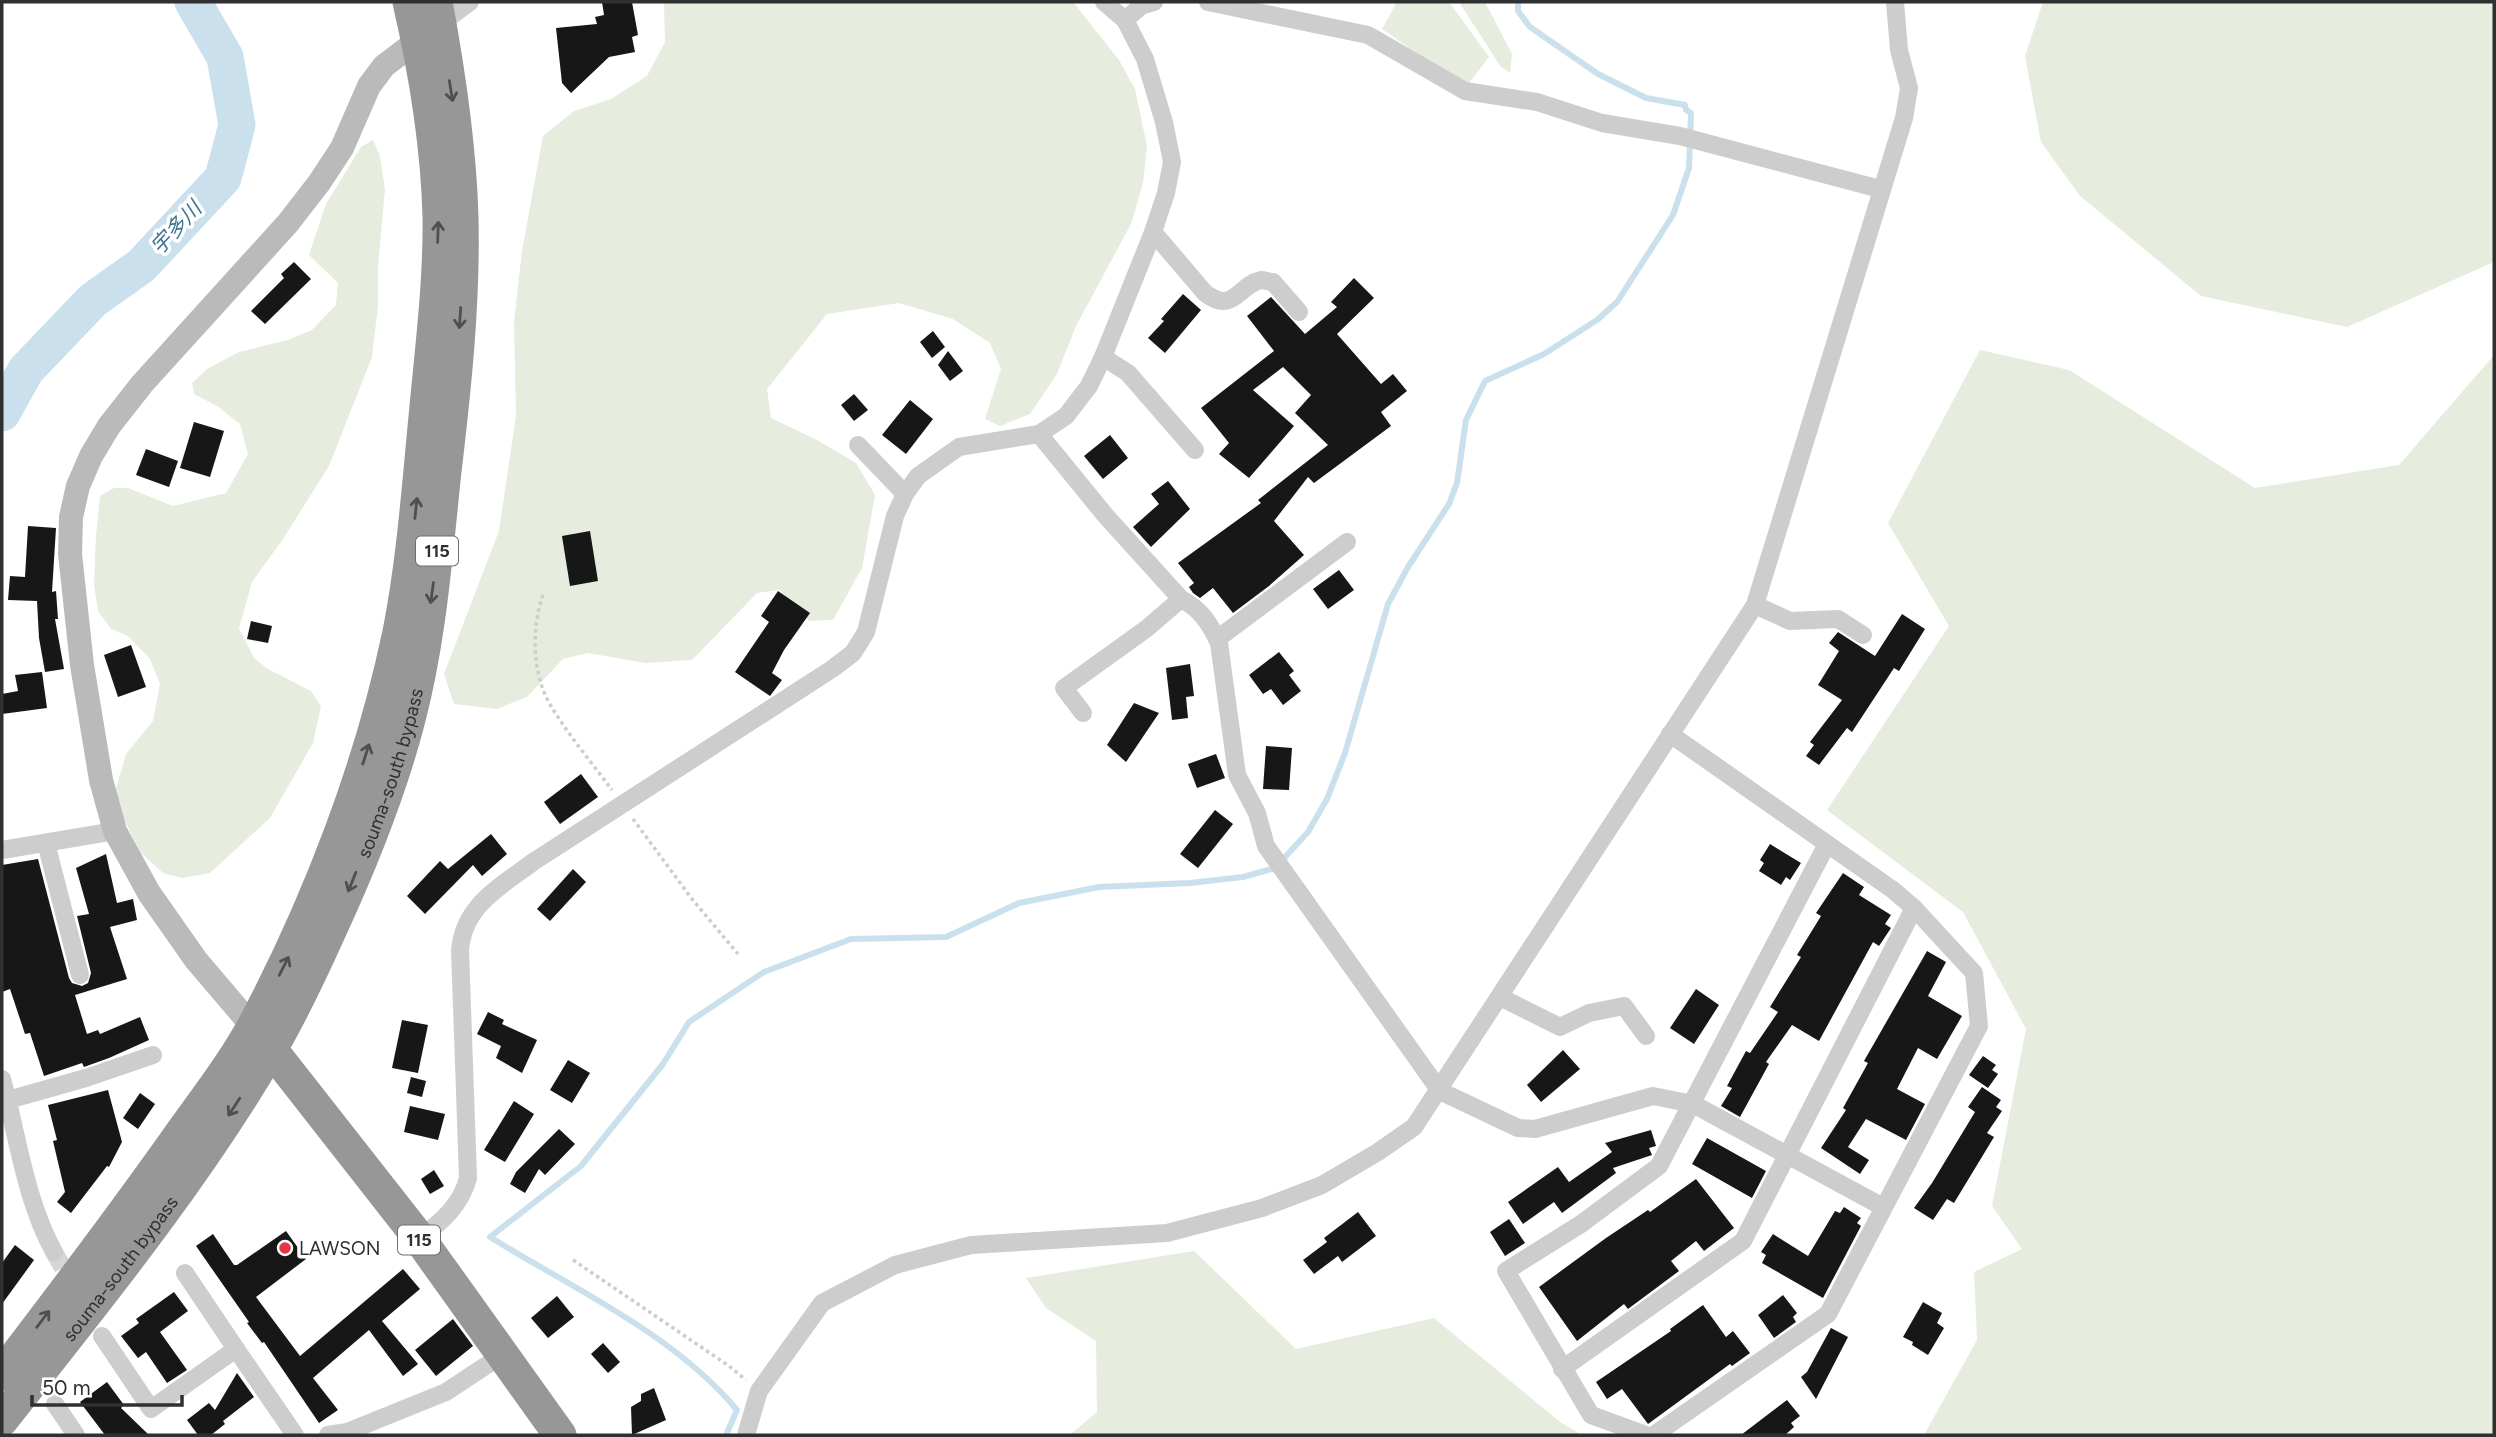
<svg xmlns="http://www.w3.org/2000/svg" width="2496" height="1437" font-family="Figtree,'Noto Sans JP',sans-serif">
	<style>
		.green { fill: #e6ecde }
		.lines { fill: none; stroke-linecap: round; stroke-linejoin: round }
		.stream { stroke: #cae0ec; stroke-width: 6 }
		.river { stroke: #cae0ec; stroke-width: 37 }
		.building { fill: #171717 }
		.street-tunnel { stroke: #d6d6d6; stroke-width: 18; stroke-dasharray: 18 9; stroke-linecap: butt }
		.path { stroke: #cdcdcd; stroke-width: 3.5; stroke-dasharray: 3.5 3.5; stroke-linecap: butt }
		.street { stroke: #cdcdcd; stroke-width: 18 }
		.secondary { stroke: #bababa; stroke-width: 24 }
		.highway { stroke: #979797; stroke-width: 33 }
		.oneway { stroke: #4f4f4f }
		.poi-dot { fill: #e33546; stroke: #fff; stroke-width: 2.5 }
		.labels { text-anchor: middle; stroke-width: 7; stroke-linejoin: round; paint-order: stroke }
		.shield { fill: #fff; stroke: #6e6e6e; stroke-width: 2 }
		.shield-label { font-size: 18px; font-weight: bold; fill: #303030 }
		.street-label { font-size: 19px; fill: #303030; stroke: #fff }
		.poi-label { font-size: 19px; fill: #303030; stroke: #fff; text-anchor: start }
		.water-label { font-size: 21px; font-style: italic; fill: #3e7391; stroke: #fff }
	</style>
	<rect width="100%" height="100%" fill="#fff"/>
	<g class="green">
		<path d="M664,2H1073L1119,60L1135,89L1147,146L1143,183L1131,224L1076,326L1057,374L1030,414L1000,426L985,419L1001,369L990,343L953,319L899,303L827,314L767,389L771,418L817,440L856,463L875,495L862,568L833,620L809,621L780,590L757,593L692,660L645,663L588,653L563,659L527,697L497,709L454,704L444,674L499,531L516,416L514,322L522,251L543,136L574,111L611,99L647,76L665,42Z"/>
		<path d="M1397,2H1449L1489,57L1466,87L1382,29Z"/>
		<path d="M1459,2H1485L1512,54L1510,73L1501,67Z"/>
		<path d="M2043,2H2494V262L2347,327L2201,296L2080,196L2041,142L2025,56Z"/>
		<path d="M373,140L380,156L385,190L378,266V306L372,357L329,466L283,539L252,582L239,628L254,658L268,669L311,691L321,706L313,743L270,818L210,873L182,878L163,873L141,853L121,814L116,789L126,754L153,721L160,684L150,659L128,636L111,629L98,611L94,584L96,536L100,496L114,488H128L173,506L226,493L248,454L240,424L217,406L194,394L192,383L207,369L239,352L288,340L312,330L336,305L338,283L309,255L326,204L361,147Z"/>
		<path d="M1980,350L2069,370L2255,488L2399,465L2494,355V1435H1924L1977,1340L1974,1272L2022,1249L1992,1206L2026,1029L1963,912L1827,810L1949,626L1888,523Z"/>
		<path d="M1194,1251L1296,1349L1434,1318L1560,1422L1582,1435H1070L1097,1412L1096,1341L1046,1308L1026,1278Z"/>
	</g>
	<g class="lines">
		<path class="stream" d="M726,1435L737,1410C674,1334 572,1288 490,1237L581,1166L663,1064L689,1022L764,972L851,939L946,937L1019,903L1099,887L1190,883L1243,877L1275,868L1308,832L1327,799L1345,753L1388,604L1408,567L1449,504L1457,483L1466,420L1485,381L1544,354L1597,320L1617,302L1673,215L1689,168L1691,113L1686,110L1685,105L1646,98L1598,74L1530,27L1518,11V2"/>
		<path class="river" d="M2,413L26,370L93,300L141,266L223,178L237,125L225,57L193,2"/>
	</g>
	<g class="building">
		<path d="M602,2H632L638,35L632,37L635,52L609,57L571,93L562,83L556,28L597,24L595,17L604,15Z"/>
		<path d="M294,262L311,279L265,324L251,311L284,278L281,274Z"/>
		<path d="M1354,278L1374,298L1337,334L1381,384L1393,374L1407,391L1381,412L1391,426L1314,483L1308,477L1274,521L1304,555L1269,586L1233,613L1213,588L1200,598L1193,593L1189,587L1194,583L1178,563L1261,503L1258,500L1328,445L1295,413L1311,395L1283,367L1253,390L1294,426L1249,478L1219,454L1229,443L1201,408L1274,351L1247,316L1271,297L1305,334L1337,307L1331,302Z"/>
		<path d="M1183,294L1201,310L1165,353L1148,338L1164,321L1161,319Z"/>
		<path d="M933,331L945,347L932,358L920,342Z"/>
		<path d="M948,351L963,371L950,381L938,365Z"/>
		<path d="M854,394L868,410L854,421L841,405Z"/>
		<path d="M910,400L933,419L906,454L882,435Z"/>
		<path d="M194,422L224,431L210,477L180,468Z"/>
		<path d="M1110,435L1128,458L1103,479L1084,456Z"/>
		<path d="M146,449L178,461L169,487L136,475Z"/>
		<path d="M1168,481L1190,509L1151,547L1133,527L1159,504L1151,494Z"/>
		<path d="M28,526L56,528L52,592L56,591L58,619H55L64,669L45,672L39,638L37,601L8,600L10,576L25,577Z"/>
		<path d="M590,531L598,581L570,586L562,536Z"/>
		<path d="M1339,570L1354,590L1328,609L1313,589Z"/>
		<path d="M778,591L810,613L784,650L772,673L782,680L770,696L735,672L769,622L761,616Z"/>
		<path d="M1902,614L1925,629L1899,671L1894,668L1852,732L1847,728L1819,765L1806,756L1814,745L1810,742L1842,700L1818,685L1839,651L1829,643L1838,632L1875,656Z"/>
		<path d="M251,621L272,626L268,643L247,639Z"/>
		<path d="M131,645L146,687L118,697L104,655Z"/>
		<path d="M1279,652L1294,671L1289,675L1301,691L1283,705L1271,689L1263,694L1249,675Z"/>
		<path d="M1190,664L1194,696L1186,697L1188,718L1172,720L1166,668Z"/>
		<path d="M42,672L47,708L2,714V694L18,691L15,675Z"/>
		<path d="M1134,703L1159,713L1126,762L1107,745Z"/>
		<path d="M1266,746L1292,748L1289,790L1263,789Z"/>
		<path d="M1216,754L1225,778L1197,788L1188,764Z"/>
		<path d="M581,774L598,797L560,824L544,802Z"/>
		<path d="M1215,810L1233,824L1198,868L1180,854Z"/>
		<path d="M491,834L507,854L482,876L473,865L425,914L407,896L440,861L448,869Z"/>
		<path d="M1770,844L1801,863L1790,880L1786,877L1781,885L1759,871L1764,863L1760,860Z"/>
		<path d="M106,854L117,903L133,899L137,920L110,927L127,979L75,995L87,1034L98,1030L100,1034L140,1017L149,1040L109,1058L84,1067L82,1063L44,1076L30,1033L25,1034L10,989L2,992V865L38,859L69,978L72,983L82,986L88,983L91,973L77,916L89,914L76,868Z"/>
		<path d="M573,869L586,882L550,921L537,909Z"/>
		<path d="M1843,873L1864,887L1859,895L1891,915L1885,924L1891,928L1879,946L1873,942L1819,1041L1792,1025L1766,1062L1769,1064L1740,1117L1721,1106L1732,1088L1727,1086L1746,1051L1750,1053L1778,1012L1770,1007L1801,957L1797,955L1821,916L1816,913Z"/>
		<path d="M1927,951L1946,962L1928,996L1962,1016L1937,1059L1918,1048L1897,1089L1925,1104L1906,1140L1866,1119L1848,1147L1869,1160L1860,1174L1821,1148L1846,1110L1843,1108L1868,1063L1864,1061Z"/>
		<path d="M1696,989L1719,1005L1694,1044L1670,1028Z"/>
		<path d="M488,1012L504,1020L502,1024L537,1040L522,1073L496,1058L501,1046L477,1034Z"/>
		<path d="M402,1020L428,1025L418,1073L392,1068Z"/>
		<path d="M1563,1050L1580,1069L1541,1102L1527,1085Z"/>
		<path d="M1983,1056L1996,1065L1992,1070L1998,1074L1988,1088L1969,1075Z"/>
		<path d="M568,1060L590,1073L572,1103L550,1090Z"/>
		<path d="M411,1077L426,1081L422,1097L407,1093Z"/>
		<path d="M1982,1087L2001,1100L1996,1107L2002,1111L1987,1133L1994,1137L1954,1203L1947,1199L1933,1220L1914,1208L1932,1183L1975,1112L1968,1107Z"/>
		<path d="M108,1090L122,1142L109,1167L107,1166L71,1213L57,1202L65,1192L53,1141L57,1140L48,1105Z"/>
		<path d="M140,1093L155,1104L138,1129L123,1118Z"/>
		<path d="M514,1101L534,1114L505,1162L484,1150Z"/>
		<path d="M410,1106L445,1114L438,1140L404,1132Z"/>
		<path d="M559,1129L575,1144L545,1175L539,1169L525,1193L510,1184L516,1172Z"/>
		<path d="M1651,1130L1656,1146L1649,1148L1652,1155L1613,1168L1616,1173L1562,1213L1554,1202L1523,1224L1508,1202L1558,1167L1569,1182L1612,1152L1605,1143Z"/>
		<path d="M1707,1138L1766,1171L1752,1198L1692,1164Z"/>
		<path d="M434,1170L444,1186L430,1194L421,1179Z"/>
		<path d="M1696,1179L1734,1228L1704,1251L1696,1241L1671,1261L1679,1271L1628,1309L1624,1304L1577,1341L1539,1287L1606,1238L1648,1210L1650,1212Z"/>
		<path d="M1844,1207L1861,1218L1857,1223L1861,1226L1823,1298L1762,1263L1766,1255L1761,1252L1773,1234L1808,1256L1835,1211L1840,1213Z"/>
		<path d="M1358,1212L1376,1236L1342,1262L1338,1256L1314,1274L1303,1260L1327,1242L1324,1238Z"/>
		<path d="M1509,1219L1525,1243L1505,1256L1490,1232Z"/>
		<path d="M286,1231L306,1259L256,1297L300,1356L403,1269L420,1289L382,1321L418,1364L403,1376L369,1330L313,1378L338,1410L319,1423L264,1342L262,1343L247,1323L249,1322L196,1246L213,1234L234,1265H237Z"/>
		<path d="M15,1245L34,1260L2,1304V1263Z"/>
		<path d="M174,1292L188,1311L160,1332L187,1370L167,1383L146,1352L138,1358L121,1336L139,1323L136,1319Z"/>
		<path d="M1783,1295L1797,1313L1793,1317L1796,1322L1774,1338L1758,1315Z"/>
		<path d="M557,1296L574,1317L548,1338L531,1318Z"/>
		<path d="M1923,1302L1942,1313L1937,1323L1944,1328L1928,1355L1912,1345L1913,1342L1903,1337Z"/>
		<path d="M1703,1305L1726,1337L1733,1331L1750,1353L1732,1366L1730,1364L1648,1424L1622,1389L1607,1399L1596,1382L1671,1331L1670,1329Z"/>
		<path d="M453,1319L473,1346L436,1376L415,1350Z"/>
		<path d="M1831,1328L1848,1337L1816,1399L1801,1377L1807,1372Z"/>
		<path d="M603,1343L620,1362L608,1373L591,1354Z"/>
		<path d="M237,1373L254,1397L223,1421L225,1424L211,1435H198L187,1420L209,1403L215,1410Z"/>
		<path d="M107,1382L124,1405L121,1408L149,1435H105L80,1402Z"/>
		<path d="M654,1388L666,1420L632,1435L631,1407L641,1401V1394Z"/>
		<path d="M1787,1400L1800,1416L1791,1423L1794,1427L1785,1435H1741Z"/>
	</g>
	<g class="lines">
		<path class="street-tunnel" d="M54,1252L74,1287"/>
		<g class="path">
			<path d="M543,595C531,629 532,675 551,706C569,736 592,763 612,790"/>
			<path d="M633,819L692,899L738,954"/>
			<path d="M573,1260L729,1366L746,1380"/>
		</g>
		<g class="street">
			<path d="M1104,2L1125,20"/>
			<path d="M1208,2L1368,35L1465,91L1537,102L1602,123L1680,136L1880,189"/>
			<path d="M440,24L470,2"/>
			<path d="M1153,232L1205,293C1234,315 1238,285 1261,280C1265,280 1269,282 1273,282L1299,312"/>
			<path d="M1103,357L1128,373L1195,450"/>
			<path d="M1039,434L1105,515L1181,599C1201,609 1210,624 1219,643L1237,775L1257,813L1266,846L1440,1091L1518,1128L1535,1129L1653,1096L1693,1104L1883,1207"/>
			<path d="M858,445L905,494"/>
			<path d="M1755,605L1790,621L1838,619L1863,635"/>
			<path d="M1217,639L1347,542"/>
			<path d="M1083,713L1064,688L1146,629L1181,599"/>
			<path d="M46,843L80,975"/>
			<path d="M2,850L115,831"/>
			<path d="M1500,997L1560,1027L1589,1013L1624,1006L1646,1036"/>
			<path d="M2,1079C18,1137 25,1199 54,1252"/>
			<path d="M8,1100L86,1078L153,1055"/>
			<path d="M419,1238C441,1223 461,1205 468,1178L460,950C464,905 500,887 533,862L832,669L853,653L866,632L895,516L905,494L918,476L959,447L1039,434L1066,416L1089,386L1103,357L1153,232L1166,193L1172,162L1164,122L1145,59L1125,20L1141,6L1154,2"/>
			<path d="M185,1273L236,1349"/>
			<path d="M102,1336L151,1409L236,1349L295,1435"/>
			<path d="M1562,1369L1743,1241L1914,908"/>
			<path d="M55,1404L76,1435"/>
			<path d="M328,1435L347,1432L446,1392L502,1355"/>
			<path d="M746,1435L759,1391L822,1303L895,1265L971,1245L1167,1233L1262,1208L1322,1185L1378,1152L1414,1127L1755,605L1904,118L1909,88L1899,50L1895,2"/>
			<path d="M1646,1435L1591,1415L1506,1271L1581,1224L1659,1166L1827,844"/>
			<path d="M1654,1435L1828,1314L1979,1026L1974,973L1914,908L1893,890L1670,734"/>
		</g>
		<path class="secondary" d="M253,1027L196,960L149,893L115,831L101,780L82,665L70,554L71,517L78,486L91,456L109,426L142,384L288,223L319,183L342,148L369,86L384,66L430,31"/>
		<g class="highway">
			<path d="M259,1034L419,1238L560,1435"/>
			<path d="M2,1374C61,1297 120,1219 176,1140C203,1102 233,1064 255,1023C319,902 371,766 399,632C413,561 418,489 425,417C431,351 440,283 439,216C437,145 425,71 409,2"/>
			<path id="s1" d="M2,1420C96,1301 193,1182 270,1051C292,1013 311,973 329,933C360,866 389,795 408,723C430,641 436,556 445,471C455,387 464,302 462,217C460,145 449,72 436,2"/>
		</g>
	</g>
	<defs><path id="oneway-shaft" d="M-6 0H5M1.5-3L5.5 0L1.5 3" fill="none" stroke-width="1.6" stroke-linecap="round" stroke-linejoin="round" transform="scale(1.75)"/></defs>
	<g class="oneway">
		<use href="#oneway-shaft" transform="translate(451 91) rotate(81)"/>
		<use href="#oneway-shaft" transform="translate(438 232) rotate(-88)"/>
		<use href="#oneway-shaft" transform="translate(460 318) rotate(94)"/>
		<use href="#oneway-shaft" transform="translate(416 508) rotate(-84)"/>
		<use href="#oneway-shaft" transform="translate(432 593) rotate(98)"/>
		<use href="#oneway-shaft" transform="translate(366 754) rotate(-72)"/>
		<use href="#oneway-shaft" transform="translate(352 882) rotate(112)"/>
		<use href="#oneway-shaft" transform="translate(284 966) rotate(-63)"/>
		<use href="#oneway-shaft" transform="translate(234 1107) rotate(123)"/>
		<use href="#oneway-shaft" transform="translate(43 1319) rotate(-53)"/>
	</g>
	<circle class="poi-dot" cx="285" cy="1248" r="7"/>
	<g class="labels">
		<g class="shield">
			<rect x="416" y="536.5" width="42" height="29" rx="5"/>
			<rect x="398" y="1225.5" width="42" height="29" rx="5"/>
		</g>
		<g class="shield-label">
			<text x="437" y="557">115</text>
			<text x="419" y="1246">115</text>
		</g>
		<g class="street-label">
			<text dy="7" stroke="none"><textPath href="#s1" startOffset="760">souma-south bypass</textPath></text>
			<text dy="7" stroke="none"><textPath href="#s1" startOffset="192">souma-south bypass</textPath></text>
		</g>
		<g class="poi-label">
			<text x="299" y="1255">LAWSON</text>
		</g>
		<g class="water-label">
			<text transform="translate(176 228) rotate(-47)" y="7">宇多川</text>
		</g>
	</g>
	<rect width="2496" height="1437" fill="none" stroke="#303030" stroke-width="7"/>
	<path d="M32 1395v10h150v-10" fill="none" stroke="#303030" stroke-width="3.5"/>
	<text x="42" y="1395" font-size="21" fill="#303030" stroke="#ffffff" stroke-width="5" paint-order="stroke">50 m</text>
</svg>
